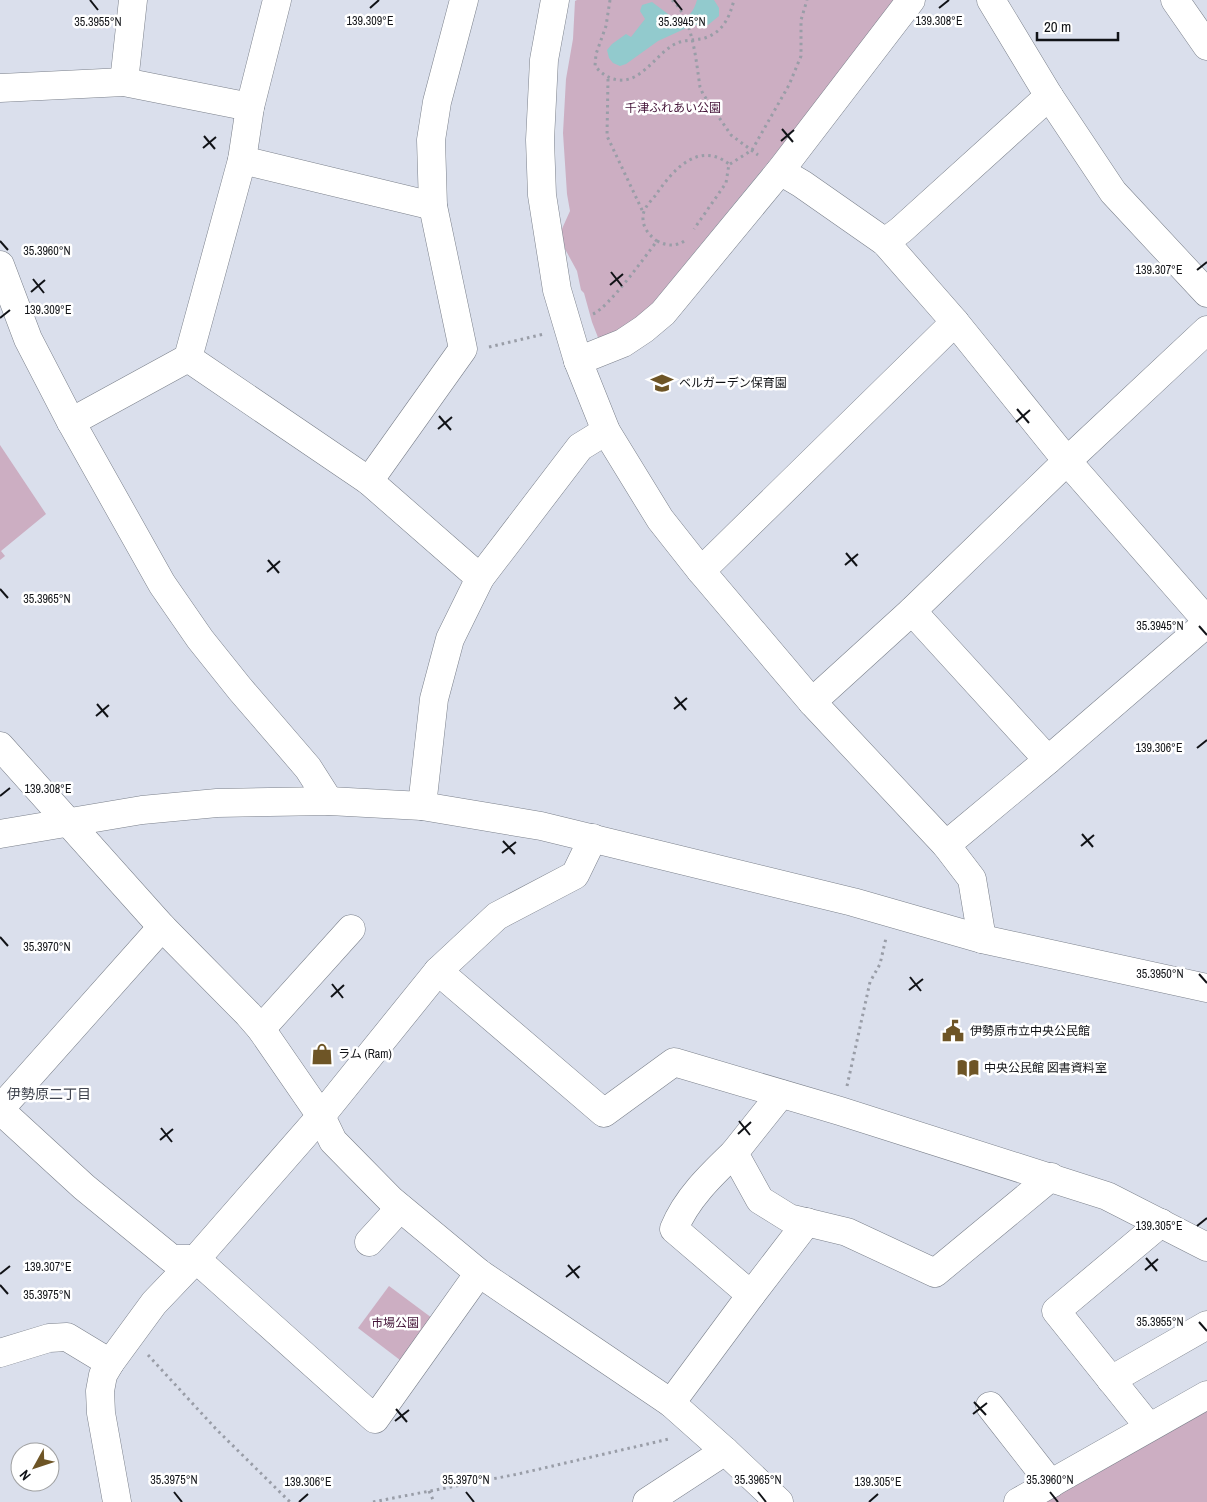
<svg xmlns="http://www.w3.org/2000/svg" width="1207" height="1502" font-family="'Archivo Narrow','Noto Sans JP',sans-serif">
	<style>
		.green { fill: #ccaec2 }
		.water { fill: #92cacd }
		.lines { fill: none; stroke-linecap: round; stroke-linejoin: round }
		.minor-casing { stroke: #7b808b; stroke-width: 29 }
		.path { stroke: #999da7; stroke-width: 3; stroke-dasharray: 2.5 4; stroke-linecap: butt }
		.minor { stroke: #fff; stroke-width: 28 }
		.ticks { fill: none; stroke: #111317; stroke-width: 2 }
		.labels { text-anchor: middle; stroke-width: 5; stroke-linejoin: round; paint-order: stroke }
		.park-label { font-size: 12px; fill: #441438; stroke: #fff }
		.poi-label { font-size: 12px; fill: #111317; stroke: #fff; text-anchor: start }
		.neighbourhood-label { font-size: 14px; fill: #40444e; stroke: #fff }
		.ticks-label { font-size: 12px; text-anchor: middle; fill: #111317; stroke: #fff; stroke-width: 5; stroke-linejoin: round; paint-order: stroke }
	</style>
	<rect width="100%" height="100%" fill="#dadfec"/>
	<g class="green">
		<path d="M577,0H904L804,129L789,137L643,315L620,331L599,340L592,322L584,293L581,290L577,271L565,249L561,231L570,211L567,194L563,133L566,79L573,39L575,1Z"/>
		<path d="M0,445L46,514L1,551L5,556L0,560Z"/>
		<path d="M389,1286L432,1318L400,1360L358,1328Z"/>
		<path d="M1207,1410V1502H1047L1044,1498Z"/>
	</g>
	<path class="water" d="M697,0H714L719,8V16L708,25H693L658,41L626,64L620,66L613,63L609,58L607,50L612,44L626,34L631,37L645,19L640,11L642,5L652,2L676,20C688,20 694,11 697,0Z"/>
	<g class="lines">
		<g class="minor-casing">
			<g id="minor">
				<path d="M555,0L544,60L540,140L542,195L557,290L578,361L606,431L660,519L701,571L812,702L946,845L972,879L982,939"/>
				<path d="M991,0L1049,96L1113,192L1207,293"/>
				<path d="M1175,0L1207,46"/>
				<path d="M124,82L133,0"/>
				<path d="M0,88L124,82L250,107"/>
				<path d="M242,160L433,206"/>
				<path d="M780,171L802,184L885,242L955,322L1067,461L1207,621"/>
				<path d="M885,242L901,230L1049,96"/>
				<path d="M0,265L28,339L71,422L162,584L200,639L240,689L308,768L329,801"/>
				<path d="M188,358L369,481L480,578"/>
				<path d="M578,361L623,343L644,329L663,313L780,171L911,0"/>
				<path d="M71,422L188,358L242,160L250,107L277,0"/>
				<path d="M369,481L463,349L433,206L431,140L437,102L464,0"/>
				<path d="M701,571L955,322"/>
				<path d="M912,611L1048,760L1207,623"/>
				<path d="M812,702L912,611L1067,461L1207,330"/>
				<path d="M0,746L162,927L248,1014L261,1029L321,1116L333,1141L391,1200L479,1273L671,1403L725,1451L779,1502"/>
				<path d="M422,806L434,699L450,639L480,578L580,447L606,431"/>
				<path d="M0,834L142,810L217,803L329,801L422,806L541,826L853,902L982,939L1207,988"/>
				<path d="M946,845L1048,760"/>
				<path d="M438,971L604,1113L674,1062L840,1111L1107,1196L1207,1247"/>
				<path d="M261,1029L351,929"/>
				<path d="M781,1094L734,1153L760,1200L789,1218L847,1232L935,1273L1051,1177"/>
				<path d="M0,1109L162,927"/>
				<path d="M0,1110L84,1187L172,1259H196L375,1419L479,1273"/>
				<path d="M734,1153C711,1175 686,1199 674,1229L751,1295"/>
				<path d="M369,1242L400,1208"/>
				<path d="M0,1353L49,1338L67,1337L110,1363"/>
				<path d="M1111,1380L1207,1325"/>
				<path d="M671,1403L751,1295L807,1222"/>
				<path d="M990,1406L1051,1484"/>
				<path d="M1149,1427L1056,1311L1161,1223"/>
				<path d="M117,1502L101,1413L100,1391L103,1375L110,1363L154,1303L196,1259L321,1116L438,971L497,916L575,875L593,838"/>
				<path d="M647,1502L725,1451"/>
				<path d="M1018,1502L1207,1395"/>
			</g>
		</g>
		<g class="path">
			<path d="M610,0L606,26L596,54L595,66C608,82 626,85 642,72C654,63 662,51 675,44C683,40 693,40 701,39C722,34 729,19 734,0"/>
			<path d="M672,0C693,18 696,61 700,87L703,94L731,135L758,155"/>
			<path d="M608,79L607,136L643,212"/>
			<path d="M730,164L752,150L789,85L801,56V20L807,0"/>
			<path d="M657,241C667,246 676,247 686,240"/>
			<path d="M593,314C609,307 644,258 657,241C650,236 643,228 643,219C642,210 649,203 655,196C672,171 698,140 729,164L726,183L694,229"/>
			<path d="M489,347L544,334"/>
			<path d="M847,1086L870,982L880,964L886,938"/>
			<path d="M148,1355L216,1429L290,1502"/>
			<path d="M429,1491L434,1502"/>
			<path d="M373,1502L518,1474L669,1439"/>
		</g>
		<use href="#minor" class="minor"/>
	</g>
	<path class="ticks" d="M90,0L98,10M674,0L682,10M370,8L379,0M939,8L949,0M782,129L793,142M204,136L215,149M781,141L794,130M203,148L216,137M0,241L8,250M1197,270L1207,262M611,272L622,286M33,279L44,293M610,285L623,274M31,292L45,280M0,318L10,310M1017,409L1029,423M439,416L451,430M1016,422L1030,410M438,429L452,417M846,553L857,566M268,560L279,573M845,565L858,554M267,572L280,561M0,589L8,598M1199,626L1207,635M675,697L686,710M97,704L108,717M674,709L687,698M96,716L109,705M1197,748L1207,740M0,796L10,788M1082,834L1093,847M503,841L515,854M1081,846L1094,835M502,853L516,842M0,937L8,946M1199,974L1207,983M910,977L921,991M332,984L343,998M909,990L923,979M331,997L344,985M739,1121L750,1135M161,1128L172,1142M738,1134L751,1122M160,1140L173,1129M1197,1226L1207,1218M1146,1258L1157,1271M568,1265L579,1278M1145,1270L1158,1259M0,1274L10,1266M566,1277L580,1266M0,1285L8,1294M1199,1322L1207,1331M974,1402L986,1415M396,1409L407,1422M973,1414L987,1403M395,1421L409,1410M174,1492L182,1502M466,1492L474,1502M758,1492L766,1502M1050,1492L1058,1502M299,1502L308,1494M869,1502L878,1494"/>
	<defs>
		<g id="school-bare" transform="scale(1.725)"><path d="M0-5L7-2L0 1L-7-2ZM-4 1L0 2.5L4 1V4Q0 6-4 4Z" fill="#6e5526" stroke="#fff" stroke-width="2.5" paint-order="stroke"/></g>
		<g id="civic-bare" transform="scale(1.725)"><path d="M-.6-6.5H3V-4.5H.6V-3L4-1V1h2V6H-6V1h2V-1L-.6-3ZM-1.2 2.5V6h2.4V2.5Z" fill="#6e5526" stroke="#fff" stroke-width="2.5" paint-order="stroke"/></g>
		<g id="shop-bare" transform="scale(1.725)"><path d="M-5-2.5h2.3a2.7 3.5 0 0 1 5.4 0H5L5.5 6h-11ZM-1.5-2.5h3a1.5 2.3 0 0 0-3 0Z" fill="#6e5526" stroke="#fff" stroke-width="2.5" paint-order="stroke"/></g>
		<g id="library-bare" transform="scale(1.725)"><path d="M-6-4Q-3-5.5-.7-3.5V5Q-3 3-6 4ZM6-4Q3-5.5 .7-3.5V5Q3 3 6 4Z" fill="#6e5526" stroke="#fff" stroke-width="2.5" paint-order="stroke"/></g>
	</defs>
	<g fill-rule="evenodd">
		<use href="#school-bare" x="662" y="383"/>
		<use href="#civic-bare" x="953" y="1031"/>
		<use href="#shop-bare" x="322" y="1054"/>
		<use href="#library-bare" x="968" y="1068"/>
	</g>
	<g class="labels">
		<g class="park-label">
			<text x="673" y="112">千津ふれあい公園</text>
			<text x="395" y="1327">市場公園</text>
		</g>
		<g class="poi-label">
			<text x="679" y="387">ベルガーデン保育園</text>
			<text x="970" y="1035">伊勢原市立中央公民館</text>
			<text x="338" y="1058">ラム (Ram)</text>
			<text x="984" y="1072">中央公民館 図書資料室</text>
		</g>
		<g class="neighbourhood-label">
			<text x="49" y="1099">伊勢原二丁目</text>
		</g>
	</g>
	<g class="ticks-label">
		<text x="370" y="25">139.309°E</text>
		<text x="939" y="25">139.308°E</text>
		<text x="98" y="26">35.3955°N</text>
		<text x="682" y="26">35.3945°N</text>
		<text x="47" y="255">35.3960°N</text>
		<text x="1159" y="274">139.307°E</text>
		<text x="48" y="314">139.309°E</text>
		<text x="47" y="603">35.3965°N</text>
		<text x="1160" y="630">35.3945°N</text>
		<text x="1159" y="752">139.306°E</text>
		<text x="48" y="793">139.308°E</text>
		<text x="47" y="951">35.3970°N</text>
		<text x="1160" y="978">35.3950°N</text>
		<text x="1159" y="1230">139.305°E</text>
		<text x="48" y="1271">139.307°E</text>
		<text x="47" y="1299">35.3975°N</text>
		<text x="1160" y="1326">35.3955°N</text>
		<text x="174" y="1484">35.3975°N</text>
		<text x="466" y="1484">35.3970°N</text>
		<text x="758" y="1484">35.3965°N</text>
		<text x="1050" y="1484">35.3960°N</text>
		<text x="308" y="1486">139.306°E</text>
		<text x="878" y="1486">139.305°E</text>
	</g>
	<g transform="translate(35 1467) rotate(230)"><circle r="24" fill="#ffffff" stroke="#a0a1a2"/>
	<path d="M0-4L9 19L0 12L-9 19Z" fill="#6e5526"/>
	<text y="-8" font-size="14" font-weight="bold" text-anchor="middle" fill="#111317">N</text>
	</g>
	<path d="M1037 32v8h81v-8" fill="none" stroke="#111317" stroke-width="2.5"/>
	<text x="1044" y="32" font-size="15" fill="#111317" stroke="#ffffff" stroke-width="4" paint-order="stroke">20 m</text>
</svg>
